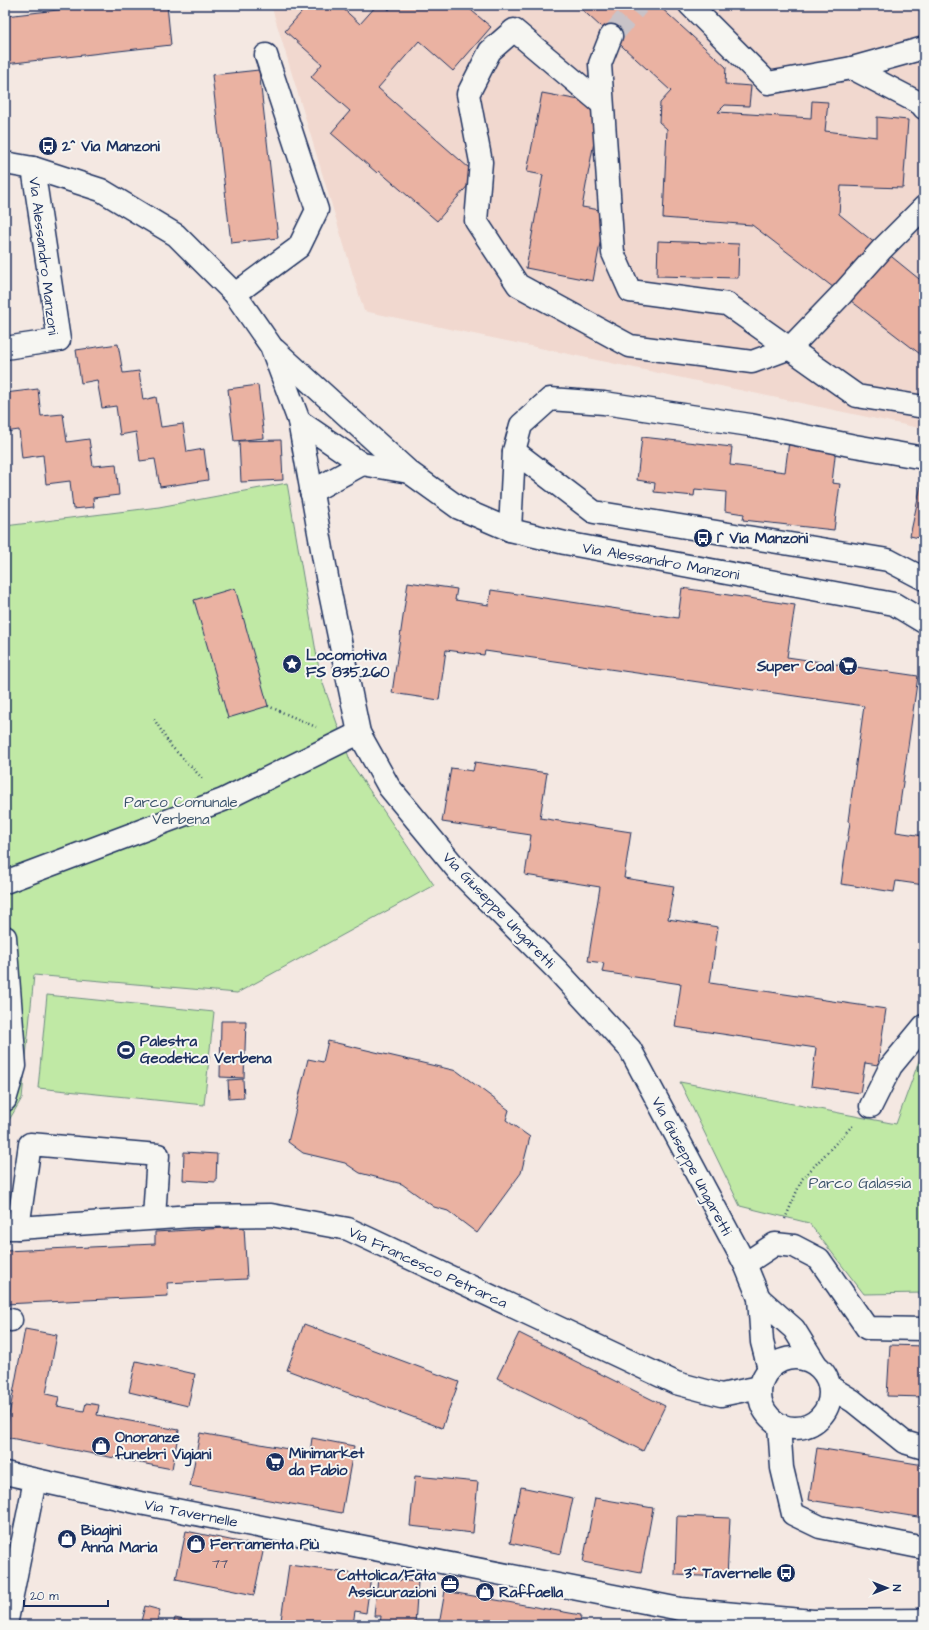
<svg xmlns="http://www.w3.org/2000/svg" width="929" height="1630" font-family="'Architects Daughter',sans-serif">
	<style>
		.built { fill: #f1d8cf }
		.green { fill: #c0e9a5; stroke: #6e8c82 }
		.building { fill: #eab2a2; stroke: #1b2f5e }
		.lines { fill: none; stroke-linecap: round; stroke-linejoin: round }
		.minor-tunnel { stroke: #c9c3c8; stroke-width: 22; stroke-dasharray: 22 11; stroke-linecap: butt }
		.minor-casing { stroke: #1b2f5e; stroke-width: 25 }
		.path { stroke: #1b2f5e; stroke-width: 2.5; stroke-dasharray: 1 3; stroke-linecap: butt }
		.minor { stroke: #f6f6f2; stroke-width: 22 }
		.labels { text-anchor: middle; stroke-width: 4; stroke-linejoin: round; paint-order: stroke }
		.number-label { font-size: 13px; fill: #4f506f }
		.poi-label { font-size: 15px; font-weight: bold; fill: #1b2f5e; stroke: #f6f6f2; text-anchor: start }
		.street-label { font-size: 15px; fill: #1b2f5e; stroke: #f6f6f2 }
		.park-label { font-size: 15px; fill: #3c546c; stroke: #f6f6f2 }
	</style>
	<rect width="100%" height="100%" fill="#f4e8e2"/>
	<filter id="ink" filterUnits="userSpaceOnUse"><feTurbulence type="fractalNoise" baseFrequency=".025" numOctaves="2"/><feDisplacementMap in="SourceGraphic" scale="8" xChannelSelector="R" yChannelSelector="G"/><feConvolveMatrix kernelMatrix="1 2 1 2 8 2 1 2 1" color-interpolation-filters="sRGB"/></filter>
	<g filter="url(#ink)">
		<path class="built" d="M271,5H924V429L364,311Z"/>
		<g class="green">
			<path d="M287,483L320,675L351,763L434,885L237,993L34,975L22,1098L5,1127V526L159,507Z"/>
			<path d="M47,995L214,1012L204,1105L38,1088Z"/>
			<path d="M924,1047V1293L864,1294L809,1223L740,1206L680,1082L896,1124Z"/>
		</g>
		<g class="building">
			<path d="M102,5H167L171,45L5,64V16Z"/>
			<path d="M308,5H339L360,24L377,5H384L389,10L393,5H465L491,27L453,71L419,41L378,88L477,175L437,221L379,171L377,173L331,133L350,111L311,77L322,64L285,31Z"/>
			<path d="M577,5H658L726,67L725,84L751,86L749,106L725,105L718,112L811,118L812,101L828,102L825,131L877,137V117L908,120L903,188L841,186L839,214L924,283V357L752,225L663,218L667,129L659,122L660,103L671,91Z"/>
			<path d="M259,70L278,238L231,243L212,75Z"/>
			<path d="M542,93L601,104L582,207L606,211L593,281L526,268L543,175L527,172Z"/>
			<path d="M658,241L739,244L738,278L657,276Z"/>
			<path d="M118,344L123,373L139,371L143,400L156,397L161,427L183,424L187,452L204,449L208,480L160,487L155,459L140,461L136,432L120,435L116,406L102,408L97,380L81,383L76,350Z"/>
			<path d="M258,385L264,438L234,441L228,389Z"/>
			<path d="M38,389L41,416L63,414L67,442L89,439L93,466L116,464L119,495L93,498L94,507L73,509L70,481L46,484L43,455L22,458L19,430L5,432V393Z"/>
			<path d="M642,437L732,447L730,465L785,472L789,441L836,447L832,483L840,484L834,530L743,520L744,514L725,511L726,492L695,489L694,496L654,492L655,483L637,480Z"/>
			<path d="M281,440L283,480L241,482L239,441Z"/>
			<path d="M921,485L924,486V539L910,536Z"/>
			<path d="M408,582L457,589L455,600L489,605L491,590L678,618L682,588L795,605L787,657L918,676L896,832L924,836V885L896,881L894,892L841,884L850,822L848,821L864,706L485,651L484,655L446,650L439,700L392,693Z"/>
			<path d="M235,588L268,706L228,718L194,600Z"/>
			<path d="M475,762L547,773L540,818L631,832L624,878L674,886L668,919L718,927L710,983L886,1009L878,1065L865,1063L860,1093L811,1086L816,1048L675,1027L681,984L602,972L604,963L588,961L600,887L525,875L531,835L442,822L451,768L473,771Z"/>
			<path d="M221,1021H246L244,1078L220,1077Z"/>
			<path d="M328,1041L457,1071L509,1110L506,1120L530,1137L521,1173L477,1233L448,1211L434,1207L402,1184L360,1173L345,1163L303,1153L288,1142L308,1059L323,1062Z"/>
			<path d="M243,1079L244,1098L229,1099L228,1080Z"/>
			<path d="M184,1152L217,1154L216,1182L183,1180Z"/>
			<path d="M244,1227L247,1279L167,1283L168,1296L5,1304V1251L155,1244V1232Z"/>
			<path d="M304,1324L459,1382L442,1428L287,1370Z"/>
			<path d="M25,1329L57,1335L46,1394L59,1397L57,1406L84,1411L86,1403L99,1405L97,1415L179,1430L172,1469L5,1437Z"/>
			<path d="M519,1333L665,1406L643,1451L497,1378Z"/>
			<path d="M890,1345L924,1346V1397L887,1396Z"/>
			<path d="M136,1361L195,1374L188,1406L129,1392Z"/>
			<path d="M200,1433L310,1453L312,1438L354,1446L342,1513L190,1486Z"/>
			<path d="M817,1448L924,1465V1518L809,1500Z"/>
			<path d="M415,1476L478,1482L473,1533L410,1526Z"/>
			<path d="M521,1487L573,1498L561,1554L510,1543Z"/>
			<path d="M595,1498L653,1508L641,1573L583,1562Z"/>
			<path d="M677,1516L730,1518L727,1577L675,1575Z"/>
			<path d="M186,1531L264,1547L254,1595L176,1579Z"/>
			<path d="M289,1565L371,1576L366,1613L355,1611L353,1625H317L281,1620Z"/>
			<path d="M378,1578L418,1582L415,1625H380L381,1616H374Z"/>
			<path d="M445,1591L581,1615L580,1625H439Z"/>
			<path d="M145,1606L160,1610L156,1625H140Z"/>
			<path d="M175,1618L208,1625H173Z"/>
		</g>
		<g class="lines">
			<path class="minor-tunnel" d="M611,36L638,5"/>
			<g class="minor-casing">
				<g id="minor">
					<path d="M690,5L768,83L852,68L921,104L924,108"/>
					<path d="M611,36L600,64L613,253L630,291L727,304L857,396L924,407"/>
					<path d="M852,68L924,48"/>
					<path d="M602,104L514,30L490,51L468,94L481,162L476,221L518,285L630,346L752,362L790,348L842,294L882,249L924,207"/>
					<path d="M5,163L33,168L101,190L176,235L235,294L271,346L299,421L329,588L359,733L389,787L460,873L558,971L630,1049L745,1264L759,1298L762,1342L769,1369"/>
					<path d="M235,294L299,247L317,210L266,55"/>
					<path d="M5,348L59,340L33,168"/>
					<path d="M275,350L409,472L459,508L510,530L565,543L894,604L924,622"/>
					<path d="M299,421L362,464L409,472"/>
					<path d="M514,451L594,512L888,560L924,579"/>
					<path d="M311,492L362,464"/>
					<path d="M510,530L514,451L521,425L550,399L604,403L750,425L855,446L924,458"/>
					<path d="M5,882L223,800L359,733"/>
					<path d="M5,937L15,1066L5,1100"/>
					<path d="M871,1106L891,1066L924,1026"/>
					<path d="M5,1228H18L192,1216L271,1215L348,1229L676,1383L721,1395L760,1387"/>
					<path d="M18,1228L30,1144L158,1155L154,1218"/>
					<path d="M745,1264L775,1244L794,1246L819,1259L867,1328L924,1329"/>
					<path d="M759,1298L794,1329L815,1363"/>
					<path d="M5,1319L11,1320"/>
					<circle cx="795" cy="1393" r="35"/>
					<path d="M830,1387L853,1401L904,1442L924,1448"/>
					<path d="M779,1425L782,1468L793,1514L820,1527L924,1548"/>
					<path d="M5,1473L140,1503L680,1609L813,1621L924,1620"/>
					<path d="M6,1625L35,1480"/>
				</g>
			</g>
			<g class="path">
				<path d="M268,706L316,727"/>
				<path d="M154,719L170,745L203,779"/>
				<path d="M785,1219L802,1179L854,1124"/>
				<path d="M819,1419L826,1414"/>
			</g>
			<use href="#minor" class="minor"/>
		</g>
	</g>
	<defs>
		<g id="bus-disc" transform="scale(1)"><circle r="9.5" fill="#1b2f5e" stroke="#f6f6f2"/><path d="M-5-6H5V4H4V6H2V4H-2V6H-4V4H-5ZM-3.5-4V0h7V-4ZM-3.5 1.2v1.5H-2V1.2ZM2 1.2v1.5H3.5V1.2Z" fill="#fff"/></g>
		<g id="sight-disc" transform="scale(1)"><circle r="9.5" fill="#1b2f5e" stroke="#f6f6f2"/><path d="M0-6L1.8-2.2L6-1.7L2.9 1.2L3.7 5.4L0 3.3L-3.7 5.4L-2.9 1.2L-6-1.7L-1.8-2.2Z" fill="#fff"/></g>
		<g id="supermarket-disc" transform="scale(1)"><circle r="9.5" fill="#1b2f5e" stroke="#f6f6f2"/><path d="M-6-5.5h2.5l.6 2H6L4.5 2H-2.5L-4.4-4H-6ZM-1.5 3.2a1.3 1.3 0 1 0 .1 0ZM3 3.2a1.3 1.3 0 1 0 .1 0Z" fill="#fff"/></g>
		<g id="stadium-disc" transform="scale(1)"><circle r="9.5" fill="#1b2f5e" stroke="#f6f6f2"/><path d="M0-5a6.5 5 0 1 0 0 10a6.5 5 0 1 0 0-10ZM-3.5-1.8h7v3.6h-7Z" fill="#fff"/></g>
		<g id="shop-disc" transform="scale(1)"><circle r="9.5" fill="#1b2f5e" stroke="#f6f6f2"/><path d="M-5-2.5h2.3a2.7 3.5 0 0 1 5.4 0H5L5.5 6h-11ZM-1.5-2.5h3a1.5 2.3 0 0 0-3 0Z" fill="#fff"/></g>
		<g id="office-disc" transform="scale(1)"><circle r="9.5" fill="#1b2f5e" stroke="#f6f6f2"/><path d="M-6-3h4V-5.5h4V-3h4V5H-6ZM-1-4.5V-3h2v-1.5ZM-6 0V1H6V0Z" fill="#fff"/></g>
	</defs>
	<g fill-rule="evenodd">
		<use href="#bus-disc" x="48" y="146"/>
		<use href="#bus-disc" x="703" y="538"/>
		<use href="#sight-disc" x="292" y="664"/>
		<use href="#supermarket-disc" x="848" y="666"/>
		<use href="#stadium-disc" x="126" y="1050"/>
		<use href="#shop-disc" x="101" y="1446"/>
		<use href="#supermarket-disc" x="275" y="1462"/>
		<use href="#shop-disc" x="67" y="1539"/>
		<use href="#shop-disc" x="196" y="1544"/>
		<use href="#bus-disc" x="786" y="1573"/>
		<use href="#office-disc" x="450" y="1584"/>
		<use href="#shop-disc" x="485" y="1592"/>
	</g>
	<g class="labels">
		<g class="number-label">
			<text x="220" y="1568">77</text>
		</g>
		<g class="poi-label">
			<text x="62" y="151">2^ Via Manzoni</text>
			<text x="717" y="543">1^ Via Manzoni</text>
			<text x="306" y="660">Locomotiva<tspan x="306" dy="17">FS 835.260</tspan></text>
			<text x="834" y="671" text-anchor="end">Super Coal</text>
			<text x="140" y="1046">Palestra<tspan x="140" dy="17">Geodetica Verbena</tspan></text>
			<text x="115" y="1442">Onoranze<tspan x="115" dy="17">funebri Vigiani</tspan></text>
			<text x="289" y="1458">Minimarket<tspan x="289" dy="17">da Fabio</tspan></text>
			<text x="81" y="1535">Biagini<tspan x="81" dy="17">Anna Maria</tspan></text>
			<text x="210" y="1549">Ferramenta Più</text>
			<text x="772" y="1578" text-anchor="end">3^ Tavernelle</text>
			<text x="436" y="1580" text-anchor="end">Cattolica/Fata<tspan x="436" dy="17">Assicurazioni</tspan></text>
			<text x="499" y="1597">Raffaella</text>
		</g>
		<g class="street-label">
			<text transform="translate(44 256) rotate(83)" y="5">Via Alessandro Manzoni</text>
			<text transform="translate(661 561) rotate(10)" y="5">Via Alessandro Manzoni</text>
			<text transform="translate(499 910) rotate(46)" y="5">Via Giuseppe Ungaretti</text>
			<text transform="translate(692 1166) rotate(62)" y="5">Via Giuseppe Ungaretti</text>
			<text transform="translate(428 1267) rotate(25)" y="5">Via Francesco Petrarca</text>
			<text transform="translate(191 1513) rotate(11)" y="5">Via Tavernelle</text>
		</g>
		<g class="park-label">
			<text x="181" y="807">Parco Comunale<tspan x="181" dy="17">Verbena</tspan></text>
			<text x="860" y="1188">Parco Galassia</text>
		</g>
	</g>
	<rect width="929" height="1630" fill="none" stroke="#f6f6f2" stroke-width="20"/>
	<rect x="10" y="10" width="909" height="1610" fill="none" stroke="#1b2f5e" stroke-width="1.5" filter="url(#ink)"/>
	<g transform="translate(887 1588) rotate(90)" stroke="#f6f6f2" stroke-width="3" paint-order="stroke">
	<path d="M0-3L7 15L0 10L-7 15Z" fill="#1b2f5e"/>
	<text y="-6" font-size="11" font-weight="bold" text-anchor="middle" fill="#1b2f5e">N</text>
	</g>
	<path d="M24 1600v6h84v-6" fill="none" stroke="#1b2f5e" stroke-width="2"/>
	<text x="30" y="1600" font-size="12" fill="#1b2f5e" stroke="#f6f6f2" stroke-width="3" paint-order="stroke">20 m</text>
</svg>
